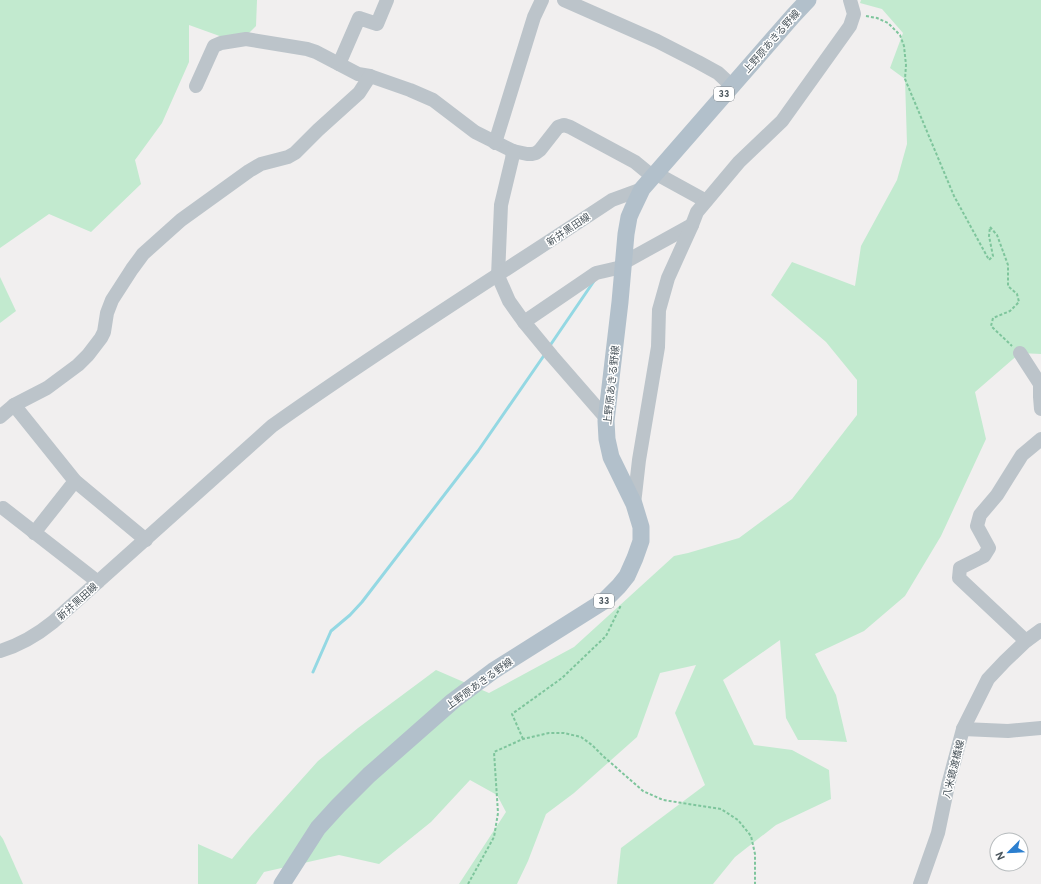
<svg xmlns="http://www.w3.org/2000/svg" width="1041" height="884" font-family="Overpass,'Noto Sans JP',sans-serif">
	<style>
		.green { fill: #c2eacf }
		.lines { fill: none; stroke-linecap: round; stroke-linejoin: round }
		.stream { stroke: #94d8e3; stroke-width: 3 }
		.path { stroke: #7ec59c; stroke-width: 2; stroke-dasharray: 3 2; stroke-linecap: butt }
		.minor { stroke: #bcc4ca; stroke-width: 14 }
		.major { stroke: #b2c0cb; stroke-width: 17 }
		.labels { text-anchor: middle; stroke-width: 3; stroke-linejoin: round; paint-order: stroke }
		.shield { fill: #fff; stroke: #80878c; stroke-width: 1 }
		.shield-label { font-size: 9px; font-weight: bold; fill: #49545b }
		.street-label { font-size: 10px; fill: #49545b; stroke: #fff }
	</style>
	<rect width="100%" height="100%" fill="#f1efef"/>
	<g class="green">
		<path d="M0,0H257L256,26L239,43L189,25V62L162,123L135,160L141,184L91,232L49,214L0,248Z"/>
		<path d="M861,0H1041V354L1020,353L975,392L986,439L941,536L905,596L864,631L815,654L836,695L847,742L817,740H798L786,718L780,640L723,680L754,745L792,750L829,770L831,799L776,825L735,857L713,884H617L621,848L705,785L675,713L696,665L660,673L637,737L574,793L546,814L528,861L517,884H459L506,812L497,795L470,780L431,822L379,864L339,855L264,872L256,884H198V844L232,859L250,837L318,761L358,728L436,670L489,693L574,647L674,556L688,553L739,538L792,499L857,415V380L826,342L771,295L792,262L855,286L861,246L897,180L907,144L905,79L890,68L903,33L882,9L860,3Z"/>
		<path d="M0,277L16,311L0,323Z"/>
		<path d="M0,835L3,839L23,884H0Z"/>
	</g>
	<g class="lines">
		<g class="stream">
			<path d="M549,347L594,281"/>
			<path d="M313,672L331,631L350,615L362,602L478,451L545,354"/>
		</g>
		<g class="path">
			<path d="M866,16L877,18L888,23L900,35L904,46L906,65L905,79L954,196L989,260L993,256L989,236L990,227L997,235L1008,265V286L1017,294L1019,302L1010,311L993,318L991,326L1012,346"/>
			<path d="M523,739L512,714L562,678L606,636L621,605"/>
			<path d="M468,884L494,837L498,813L494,752L523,739L549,733H564L581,737L592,745L603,756L643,791L663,800L721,809L738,820L751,836L755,854V884"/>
		</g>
		<g class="minor">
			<path d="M564,0L657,41L698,62L718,73L732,86"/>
			<path d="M339,64L359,18L377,24L387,0"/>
			<path d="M196,86L214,46L221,43L246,39L307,49L316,52L358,74L370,76L410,90L433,100L475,132L513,151L527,154H532L536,153L540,150L558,127L564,125L570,127L635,162L652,176"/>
			<path d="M495,143L534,17L542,0"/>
			<path d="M513,151L512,159L501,205L498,276L509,301L524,322L552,356L606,418"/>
			<path d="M655,173L706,201"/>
			<path d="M623,263L692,225"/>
			<path d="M524,322L596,273L622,267"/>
			<path d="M1020,353L1040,384V397L1041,409"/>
			<path d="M14,405L75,481L146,540"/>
			<path d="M0,417L14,405L47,388L78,365L88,355L101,338L104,332L107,313L112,300L132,269L143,254L181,220L249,171L261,164L288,157L295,153L318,130L359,93L370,76"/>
			<path d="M634,504L639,460L658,347L659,310L668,278L692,225L697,212L739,162L782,121L850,26L854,14L850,0"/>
			<path d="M3,508L98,582"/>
			<path d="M34,533L75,481"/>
			<path d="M1026,641L959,578L960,568L984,556L989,548L977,526L980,515L997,495L1022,455L1041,439"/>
			<path d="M0,651C20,645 37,635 53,622L272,426C383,347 499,275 612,200L642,189"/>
			<path d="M963,729L1008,731L1041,728"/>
			<path d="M920,884L938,833L948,785L963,729L988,679L1005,661L1026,641L1041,630"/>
		</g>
		<path class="major" d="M282,884L318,828L338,806L369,775L453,701L493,671L604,601L619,586L627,576L635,558L641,541V527L634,504L611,457L607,439L606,421L620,302L626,234L629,217L632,210L642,189L793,16L808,0"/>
	</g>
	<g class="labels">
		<g class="shield">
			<rect x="714" y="87" width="20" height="14" rx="3"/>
			<rect x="594" y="594" width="20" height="14" rx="3"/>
		</g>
		<g class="shield-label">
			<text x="724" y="97">33</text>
			<text x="604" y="604">33</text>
		</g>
		<g class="street-label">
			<text transform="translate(771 41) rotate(-49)" y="4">上野原あきる野線</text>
			<text transform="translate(568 229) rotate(-34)" y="4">新井黒田線</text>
			<text transform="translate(611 385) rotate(-84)" y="4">上野原あきる野線</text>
			<text transform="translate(77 601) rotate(-42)" y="4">新井黒田線</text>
			<text transform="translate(479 683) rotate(-36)" y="4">上野原あきる野線</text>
			<text transform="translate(953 769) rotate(-76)" y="4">八米鏡渡橋線</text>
		</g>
	</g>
	<g transform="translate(1009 852) rotate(246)"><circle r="19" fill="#ffffff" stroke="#b6bbbd"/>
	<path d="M0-3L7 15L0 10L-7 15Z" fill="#2c7fcf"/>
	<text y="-6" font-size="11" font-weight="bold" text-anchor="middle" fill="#49545b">N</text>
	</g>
</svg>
